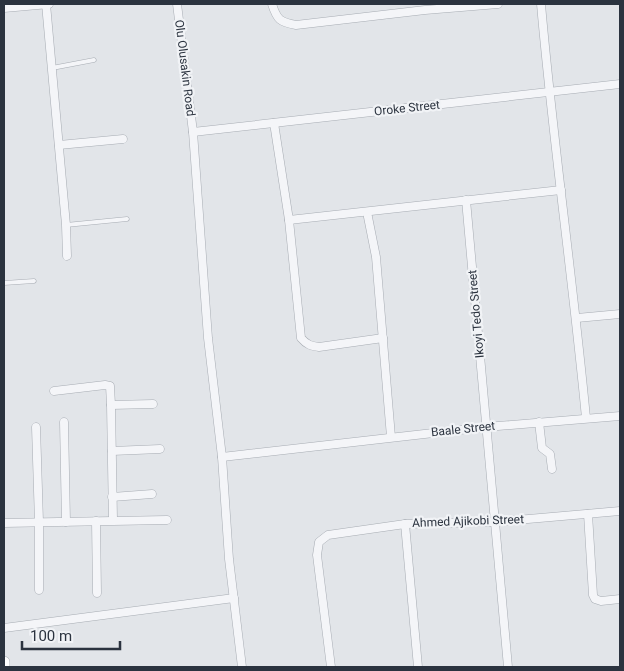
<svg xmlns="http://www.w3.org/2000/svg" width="624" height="671" font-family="Roboto,sans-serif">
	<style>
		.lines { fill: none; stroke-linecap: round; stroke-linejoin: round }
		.service-casing { stroke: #a7acb3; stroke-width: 5 }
		.minor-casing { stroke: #a7acb3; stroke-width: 9 }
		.secondary-casing { stroke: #a7acb3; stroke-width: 12 }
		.service { stroke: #f4f5f8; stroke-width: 4 }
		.minor { stroke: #f4f5f8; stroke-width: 8 }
		.secondary { stroke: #fff; stroke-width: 11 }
		.labels { text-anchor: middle; stroke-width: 4.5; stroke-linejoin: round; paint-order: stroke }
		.street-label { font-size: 12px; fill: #2b333f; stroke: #f1f3f6 }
	</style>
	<rect width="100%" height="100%" fill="#e2e5e9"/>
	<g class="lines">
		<g class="service-casing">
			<g id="service">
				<path d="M52,68L94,60"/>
				<path d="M66,225L127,219"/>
				<path d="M4,283L34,281"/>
			</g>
		</g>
		<g class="minor-casing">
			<g id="minor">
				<path d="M46,4L66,225L67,256"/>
				<path d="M177,4L193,132L208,338L222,457L229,559L242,667"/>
				<path d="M272,4C277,20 280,22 296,25L425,10L498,4"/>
				<path d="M541,4C553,142 573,280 586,418"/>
				<path d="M4,8L49,4"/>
				<path d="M274,123L289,220L561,190"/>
				<path d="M193,132L620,84"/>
				<path d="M59,145L123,139"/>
				<path d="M466,200L508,667"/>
				<path d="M367,212L376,257L391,437"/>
				<path d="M289,220L301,338C307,345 311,346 319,347L383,338"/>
				<path d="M577,318L620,314"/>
				<path d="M54,391L105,385L110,386L111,405L113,520"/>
				<path d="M111,405L153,404"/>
				<path d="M64,422L66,522"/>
				<path d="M539,422L542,448L550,454L552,469"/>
				<path d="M36,427L39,522V590"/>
				<path d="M112,451L160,449"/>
				<path d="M222,457L486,427L620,416"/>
				<path d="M112,497L152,494"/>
				<path d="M588,514L593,595L595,599L601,601L620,599"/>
				<path d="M96,521L97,593"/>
				<path d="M4,523L167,520"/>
				<path d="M405,524L418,667"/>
				<path d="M4,628L234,598"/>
				<path d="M331,667L317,555L319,542L328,535L405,524L494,522L620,511"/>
			</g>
		</g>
		<g class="secondary-casing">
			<path id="secondary" d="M4,662V667"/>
		</g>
		<use href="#service" class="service"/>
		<use href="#minor" class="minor"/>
		<use href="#secondary" class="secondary"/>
	</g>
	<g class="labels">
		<g class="street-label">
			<text transform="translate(185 68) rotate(83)" y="4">Olu Olusakin Road</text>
			<text transform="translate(407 108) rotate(-6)" y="4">Oroke Street</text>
			<text transform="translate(476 314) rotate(-95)" y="4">Ikoyi Tedo Street</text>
			<text transform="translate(463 429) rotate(-6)" y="4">Baale Street</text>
			<text transform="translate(468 521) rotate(-2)" y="4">Ahmed Ajikobi Street</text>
		</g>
	</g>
	<rect width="624" height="671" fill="none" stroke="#2b333f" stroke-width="10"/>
	<path d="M22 641v8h98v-8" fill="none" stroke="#2b333f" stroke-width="2.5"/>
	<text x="30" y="641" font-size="15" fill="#2b333f" stroke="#f1f3f6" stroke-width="4" paint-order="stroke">100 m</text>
</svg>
